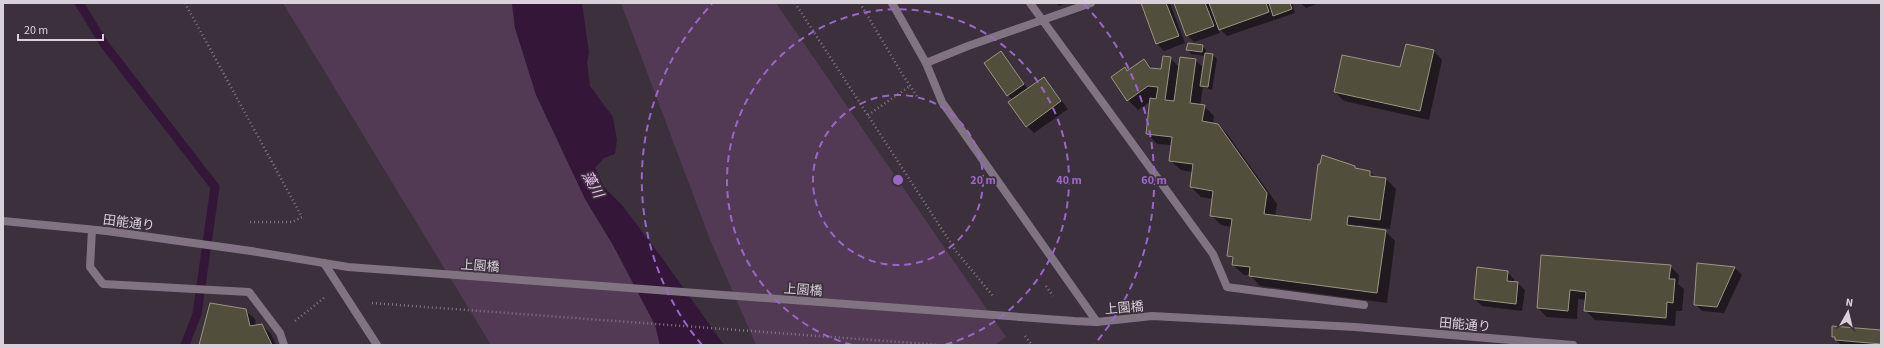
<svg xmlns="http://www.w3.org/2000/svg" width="1884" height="348" font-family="'Source Sans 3','Noto Sans JP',sans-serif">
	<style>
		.green { fill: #523a55 }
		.water { fill: #341738 }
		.shadow { fill: #0007 }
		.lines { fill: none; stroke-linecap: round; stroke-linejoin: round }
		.stream { stroke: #341738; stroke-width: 9 }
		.building { fill: #524e3c; stroke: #9a9682 }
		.path { stroke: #827883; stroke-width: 2.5; stroke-dasharray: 1 3; stroke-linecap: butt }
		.minor { stroke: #827383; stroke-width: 8 }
		.tertiary { stroke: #827383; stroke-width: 8 }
		.ring { fill: none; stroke: #9c66c8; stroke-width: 2; stroke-dasharray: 7 5 }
		.labels { text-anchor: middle; stroke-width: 3.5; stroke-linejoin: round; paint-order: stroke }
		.street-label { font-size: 13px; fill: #d9d1da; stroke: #3c303d }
		.water-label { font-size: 14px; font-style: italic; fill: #f5bffb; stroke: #3c303d }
		.centre { fill: #9c66c8; stroke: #3c303d; stroke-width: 2 }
		.ring-label { font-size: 12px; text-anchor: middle; font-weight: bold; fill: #9c66c8; stroke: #3c303d; stroke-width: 3.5; stroke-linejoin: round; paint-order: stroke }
	</style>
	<rect width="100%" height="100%" fill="#3c303d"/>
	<g class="green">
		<path d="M283,3H512L515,28L585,199L613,245L655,325L660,345H491Z"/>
		<path d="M621,3H776L1006,337L995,345H756L711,242Z"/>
	</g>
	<path class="water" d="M512,3H582L589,53L587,62L590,86L613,117L617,140L615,154L604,158L595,168L604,187L622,205L665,262L724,345H660L655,325L613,245L585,199L536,95L515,28Z"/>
	<g class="shadow">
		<path d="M1056,3H1067L1059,6Z"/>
		<path d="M1142,3H1170L1185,43L1164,51L1157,44Z"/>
		<path d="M1175,3H1292L1295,13L1227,36L1218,27L1220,33L1194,42L1187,35Z"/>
		<path d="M1301,3H1319L1306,8Z"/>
		<path d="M1202,46L1206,50V54L1213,55L1217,59L1212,90L1203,87L1200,106H1204L1214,116L1213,124H1218L1228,135L1277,204L1275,217L1312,221L1354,167L1357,170L1370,172L1376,178L1386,179L1396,189L1390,229L1358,225V228L1385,231L1395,241L1387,303L1260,286L1250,275H1244L1233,265L1234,261L1228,255L1232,227L1221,225L1211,215L1213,199L1201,197L1191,187L1193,172L1181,170L1170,160L1172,145L1157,144L1147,133L1151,101L1138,110L1128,100L1125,68L1128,71L1144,60L1153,69L1162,70L1170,58L1180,68L1195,60L1204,68L1206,56L1191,54L1188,50Z"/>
		<path d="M1433,50L1442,60L1429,120L1344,101L1335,92L1401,68Z"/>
		<path d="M1004,56L1028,89L1044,78L1068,109L1034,133L1027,126L1012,100L985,64Z"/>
		<path d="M1542,256L1670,266L1679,275L1678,284L1684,289L1682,311H1676L1675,326L1595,320L1586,311V300L1578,299L1577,319L1547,317L1538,308Z"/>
		<path d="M1698,265L1735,268L1742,275L1724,313L1702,311L1695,304Z"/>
		<path d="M1507,272L1514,279V283H1518L1525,290L1522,311L1482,306L1475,299Z"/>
		<path d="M3,295L4,320H3Z"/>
		<path d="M245,310L255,319L256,326L262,325L271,334L276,345H200Z"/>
		<path d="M1881,331V345L1840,344L1833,336Z"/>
	</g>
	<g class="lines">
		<path class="stream" d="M79,3L105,45L215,187L197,314L185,345"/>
	</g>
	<g class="building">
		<path d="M1141,3H1166L1179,36L1156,44Z"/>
		<path d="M1174,3H1205L1214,26L1186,36Z"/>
		<path d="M1209,3H1266L1269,12L1219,30Z"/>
		<path d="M1269,3H1290L1292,9L1273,16Z"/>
		<path d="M1188,43L1203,45L1202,52L1186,50Z"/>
		<path d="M1406,44L1434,50L1420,111L1334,92L1342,55L1400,67Z"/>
		<path d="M1001,51L1024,84L1007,96L984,63Z"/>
		<path d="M1205,53L1213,54L1208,87L1200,86Z"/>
		<path d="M1163,56L1171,57L1165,100L1174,101L1180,57L1196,59L1190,103L1205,105L1202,121L1218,124L1267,193L1264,214L1311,220L1318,164H1320L1322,155L1355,166V168L1370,171V176L1386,178L1380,220L1348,216L1347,225L1386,230L1377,293L1249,276L1250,267L1232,265L1233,257L1227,256L1232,219L1210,216L1213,191L1190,187L1193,164L1169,161L1172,137L1146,134L1150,98L1156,99L1158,87L1148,86L1127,101L1111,77L1125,67L1127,71L1144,59L1150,68L1161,69Z"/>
		<path d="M1044,77L1061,101L1026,127L1008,102Z"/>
		<path d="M1541,255L1671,265L1669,279H1675L1673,303L1667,302L1666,318L1584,311L1586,292L1570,290L1568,311L1537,308Z"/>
		<path d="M1697,263L1735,267L1717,307L1694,305Z"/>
		<path d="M1477,267L1508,271L1507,281L1518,282L1516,304L1474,299Z"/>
		<path d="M210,303L246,309L250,326L262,324L272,345H199Z"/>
		<path d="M1832,326L1881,330V344L1835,340V337H1832Z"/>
	</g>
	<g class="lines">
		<g class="path">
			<path d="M185,3L302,217L292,222H247"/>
			<path d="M795,3L956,251L993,296"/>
			<path d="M860,3L901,72L918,98"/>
			<path d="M868,115L910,86"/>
			<path d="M1046,286L1053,296"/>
			<path d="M372,303L940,345"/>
			<path d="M295,321L324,298"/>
			<path d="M1025,336L1032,345"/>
		</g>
		<g class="minor">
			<path d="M892,3L926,63L942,102L1097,322"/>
			<path d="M1030,3L1213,254L1227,287L1364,305"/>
			<path d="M926,63L968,46L1091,3"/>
			<path d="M92,230L90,267L103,284L249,292L280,333L284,345"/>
		</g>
		<g class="tertiary">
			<path d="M3,221L107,231L251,251L348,267L1074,321L1097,322L1152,316L1355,327L1573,345"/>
			<path d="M324,263L377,345"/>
		</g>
	</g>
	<g class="ring">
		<circle cx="898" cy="180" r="85"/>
		<path d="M852 345A171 171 0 1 1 944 345"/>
		<path d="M702 345A256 256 0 0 1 712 4M1084 4A256 256 0 0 1 1094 345"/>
	</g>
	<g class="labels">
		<g class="street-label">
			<text transform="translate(129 222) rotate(7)" y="5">田能通り</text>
			<text transform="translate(480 265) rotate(4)" y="5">上園橋</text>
			<text transform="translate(803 289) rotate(4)" y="5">上園橋</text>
			<text transform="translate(1124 307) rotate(-5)" y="5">上園橋</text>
			<text transform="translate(1465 324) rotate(5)" y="5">田能通り</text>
		</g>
		<g class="water-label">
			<text transform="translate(593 184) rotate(61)" y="5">藻川</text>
		</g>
	</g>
	<circle cx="898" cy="180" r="6" class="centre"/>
	<g class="ring-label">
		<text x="983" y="184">20 m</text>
		<text x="1069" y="184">40 m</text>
		<text x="1154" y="184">60 m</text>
	</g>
	<rect width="1884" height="348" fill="none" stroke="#d9d1da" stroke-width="8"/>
	<g transform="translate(1848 312) rotate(8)" stroke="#3c303d" stroke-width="3" paint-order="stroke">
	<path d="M0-3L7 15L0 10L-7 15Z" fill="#d9d1da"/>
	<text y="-6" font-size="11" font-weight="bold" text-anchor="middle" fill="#d9d1da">N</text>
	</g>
	<path d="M18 34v6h85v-6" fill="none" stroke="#d9d1da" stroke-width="2"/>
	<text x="24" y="34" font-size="12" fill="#d9d1da" stroke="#3c303d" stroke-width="3" paint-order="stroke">20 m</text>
</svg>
